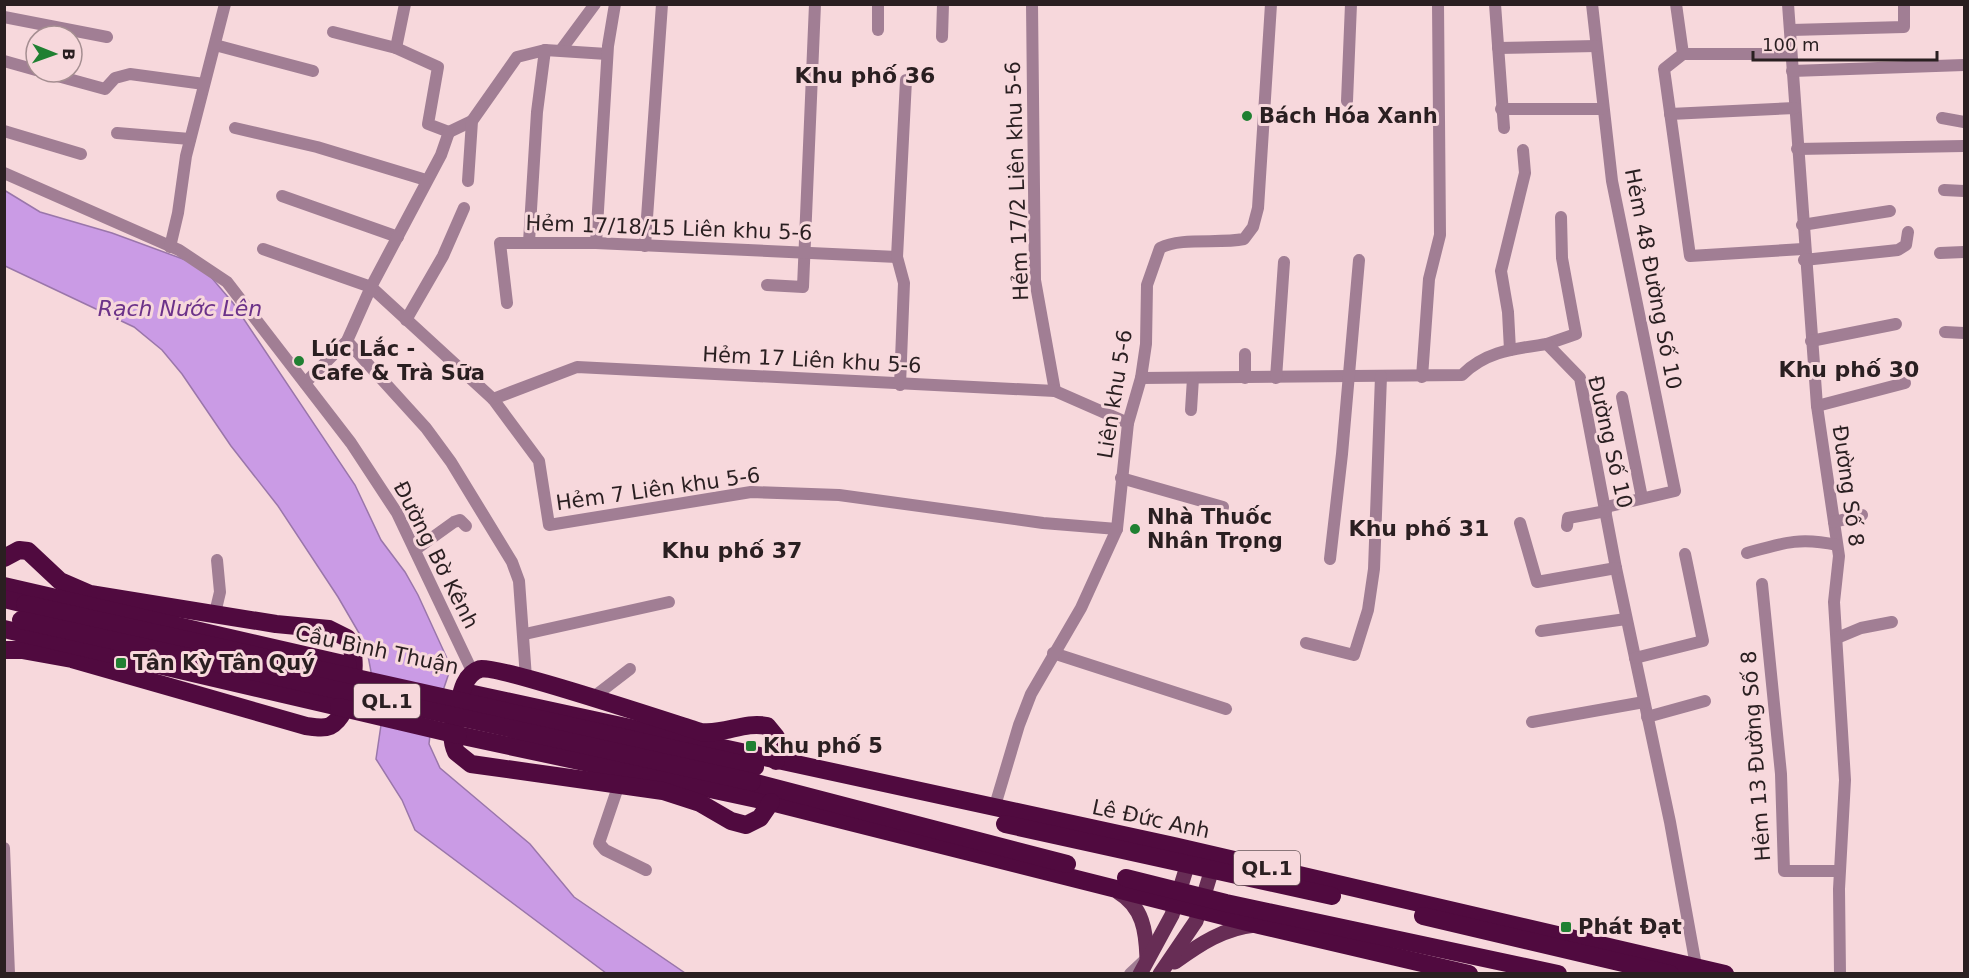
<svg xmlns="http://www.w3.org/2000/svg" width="1969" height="978" font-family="'DejaVu Sans',sans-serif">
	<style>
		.water { fill: #ca9be5; stroke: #9a76aa; stroke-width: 1.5 }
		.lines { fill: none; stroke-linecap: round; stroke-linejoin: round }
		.minor { stroke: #a17e94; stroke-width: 12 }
		.major { stroke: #672d55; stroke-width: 15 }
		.highway { stroke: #500a3f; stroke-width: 18 }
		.highway-bridge { stroke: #500a3f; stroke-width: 18 }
		.poi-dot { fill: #208032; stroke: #f7d8dc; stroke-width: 2 }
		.labels { text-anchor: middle; stroke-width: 6; stroke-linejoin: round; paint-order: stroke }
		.shield { fill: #f7d8dc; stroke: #685659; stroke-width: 1.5 }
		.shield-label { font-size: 20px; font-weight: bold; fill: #2a1f21 }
		.poi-label { font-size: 21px; font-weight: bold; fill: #2a1f21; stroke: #f7d8dc; text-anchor: start }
		.street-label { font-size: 21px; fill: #2a1f21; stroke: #f7d8dc }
		.neighbourhood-label { font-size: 22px; font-weight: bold; fill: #2a1f21; stroke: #f7d8dc }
		.water-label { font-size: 22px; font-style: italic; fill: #6c3289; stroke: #f7d8dc }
	</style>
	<rect width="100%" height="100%" fill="#f7d8dc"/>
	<path class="water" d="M4,190L40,212L112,233L191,262L211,277L233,303L355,485L381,540L405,572L418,595L451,667L431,726L429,744L440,768L530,844L574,897L685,973H606L415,830L402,800L376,759L381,725L366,645L338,597L278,506L231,446L182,374L162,350L134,327L5,266Z"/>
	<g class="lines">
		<g class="minor">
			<path d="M1032,4L1035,280L1055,391"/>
			<path d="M1495,4L1504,128"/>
			<path d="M1592,4L1612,181L1675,491L1606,507"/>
			<path d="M1676,4L1683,54L1664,69L1690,256L1803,249"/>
			<path d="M1788,4L1817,406L1839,556L1834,602L1845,780L1839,889L1840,974"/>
			<path d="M4,17L107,37"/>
			<path d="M878,30V4"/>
			<path d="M1791,30L1904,27V4"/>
			<path d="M333,32L396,48L438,67L428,124L449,132"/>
			<path d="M942,37L943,4"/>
			<path d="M215,45L313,71"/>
			<path d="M396,48L405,4"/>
			<path d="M1498,48L1596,46"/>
			<path d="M561,50L595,4"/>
			<path d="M1683,54H1791"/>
			<path d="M4,61L36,70"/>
			<path d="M1792,71L1964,65"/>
			<path d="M43,72L105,89L115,78L130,74L204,84"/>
			<path d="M1347,101L1351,4"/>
			<path d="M1501,109H1602"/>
			<path d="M1670,114L1795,108"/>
			<path d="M1942,118L1964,122"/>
			<path d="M235,128L317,147L426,180"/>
			<path d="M4,131L81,154"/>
			<path d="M449,132L472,121"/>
			<path d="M117,133L190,139"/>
			<path d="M1797,149L1964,146"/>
			<path d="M4,173L179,250L227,282L351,443L397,513L473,673"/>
			<path d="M468,181L472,121L517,57L545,50L607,54"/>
			<path d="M1944,190L1964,191"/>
			<path d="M282,196L398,237"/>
			<path d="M1802,225L1890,211"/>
			<path d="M529,242L537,112L545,50"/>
			<path d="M596,243L608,46L615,4"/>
			<path d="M645,246L662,4"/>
			<path d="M170,247L178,213L186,156L225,4"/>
			<path d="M263,249L371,287L493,399L539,461L549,525L751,492L839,495L1043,523L1117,529"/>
			<path d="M1940,253L1964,252"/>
			<path d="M1804,260L1898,250L1906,245L1908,232"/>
			<path d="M767,285L803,287L815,4"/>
			<path d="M507,303L500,243H596L897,257"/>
			<path d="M406,320L443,256L464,208"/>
			<path d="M1945,332L1964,333"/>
			<path d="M347,341L426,428L451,462L512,562L519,581L526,678"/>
			<path d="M1811,341L1896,324"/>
			<path d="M1547,344L1576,334L1562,258L1561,217"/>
			<path d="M1510,350L1508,312L1501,271L1525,173L1523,150"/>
			<path d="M1422,377L1429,279L1440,235L1438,4"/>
			<path d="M1141,378L1462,375C1486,351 1514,349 1547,344L1580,378L1616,568L1670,822L1696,966"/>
			<path d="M1245,378V354"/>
			<path d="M1276,378L1284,262"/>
			<path d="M305,383L347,341L371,287L441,155L449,132"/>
			<path d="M900,385L904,283L897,257L906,80"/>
			<path d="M1622,397L1642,498"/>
			<path d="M493,399L577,367L1055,391L1128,423"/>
			<path d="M1817,406L1905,383"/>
			<path d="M1191,410L1193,378"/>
			<path d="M1121,478L1223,507"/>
			<path d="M1834,522L1862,515"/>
			<path d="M1520,523L1537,582L1616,568"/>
			<path d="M1567,526L1568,518L1606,511"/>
			<path d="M415,550L454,522L460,520L466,526"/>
			<path d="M1747,553C1783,543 1799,537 1837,545"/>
			<path d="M1330,559L1342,454L1359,260"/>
			<path d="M1762,584L1781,774L1784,871H1839"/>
			<path d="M215,613L220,592L217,560"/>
			<path d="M1541,631L1626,619"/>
			<path d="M525,634L669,602"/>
			<path d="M1837,638L1861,628L1892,622"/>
			<path d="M1306,643L1354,655L1368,610L1374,569L1381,376"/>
			<path d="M1053,653L1226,709"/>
			<path d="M1635,658L1703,641L1685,554"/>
			<path d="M591,699L630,669"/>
			<path d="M1647,717L1705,701"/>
			<path d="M1532,722L1644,702"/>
			<path d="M619,784L599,843L605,850L646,870"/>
			<path d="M994,809L1019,725L1031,694L1081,608L1117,529L1128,423L1141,378L1146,344L1147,285L1160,248C1181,237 1219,244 1244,239L1253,227L1258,208L1271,4"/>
			<path d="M4,848L9,974"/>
			<path d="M1130,974L1146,959"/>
		</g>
		<g class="major">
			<path d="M1118,892C1143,907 1146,931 1147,958"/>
			<path d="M1175,962C1200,944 1224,928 1255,925"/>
			<path d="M1140,974L1172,915L1188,863"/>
			<path d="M1160,974L1196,921L1212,869"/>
		</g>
		<g class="highway">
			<path d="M4,558L19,550L28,551L60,581L90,594L276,624L329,629L347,638C361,655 352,715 330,726C323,729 314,727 306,726L72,659L22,650H4"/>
			<path d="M4,586L348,665"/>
			<path d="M4,599L25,604"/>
			<path d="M4,629L339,707"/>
			<path d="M464,692L1174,846L1725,974"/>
			<path d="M458,735L771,802L1259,925L1469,974"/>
			<path d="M752,782L1067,864"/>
			<path d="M771,802L760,818L746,825L731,821L700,803L663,791L471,764L456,752C449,737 454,724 458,708C461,694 464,674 480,669C495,664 672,723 701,732C725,735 744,721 767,726L776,737V761"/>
			<path d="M1005,824L1332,896"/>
			<path d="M1126,878L1226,903L1558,974"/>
			<path d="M1423,916L1670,974"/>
		</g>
		<g class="highway-bridge">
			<path d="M25,604L755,767"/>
			<path d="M21,620L752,782"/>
			<path d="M339,707L458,735"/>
		</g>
	</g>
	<g class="poi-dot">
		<circle cx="1247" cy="116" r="6"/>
		<circle cx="299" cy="361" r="6"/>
		<circle cx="1135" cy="529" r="6"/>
		<rect x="115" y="657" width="12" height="12" rx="3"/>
		<rect x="745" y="740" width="12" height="12" rx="3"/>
		<rect x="1560" y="921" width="12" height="12" rx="3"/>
	</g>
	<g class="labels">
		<g class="shield">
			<rect x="354" y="684" width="66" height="34" rx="4.5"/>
			<rect x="1234" y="851" width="66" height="34" rx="4.5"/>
		</g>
		<g class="shield-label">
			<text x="387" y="708">QL.1</text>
			<text x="1267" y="875">QL.1</text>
		</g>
		<g class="poi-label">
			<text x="1259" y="123">Bách Hóa Xanh</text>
			<text x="311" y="356">Lúc Lắc -<tspan x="311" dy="24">Cafe &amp; Trà Sữa</tspan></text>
			<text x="1147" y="524">Nhà Thuốc<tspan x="1147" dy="24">Nhân Trọng</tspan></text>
			<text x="133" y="670">Tân Kỳ Tân Quý</text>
			<text x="763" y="753">Khu phố 5</text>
			<text x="1578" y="934">Phát Đạt</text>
		</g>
		<g class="street-label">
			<text transform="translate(1017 181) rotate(-92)" y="7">Hẻm 17/2 Liên khu 5-6</text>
			<text transform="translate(669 228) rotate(2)" y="7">Hẻm 17/18/15 Liên khu 5-6</text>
			<text transform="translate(1653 279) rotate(79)" y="7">Hẻm 48 Đường Số 10</text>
			<text transform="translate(812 360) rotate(3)" y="7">Hẻm 17 Liên khu 5-6</text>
			<text transform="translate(1115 394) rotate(-81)" y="7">Liên khu 5-6</text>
			<text transform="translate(1610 442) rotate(77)" y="7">Đường Số 10</text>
			<text transform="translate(1848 486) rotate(82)" y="7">Đường Số 8</text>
			<text transform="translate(658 489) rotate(-8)" y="7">Hẻm 7 Liên khu 5-6</text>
			<text transform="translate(436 555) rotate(63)" y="7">Đường Bờ Kênh</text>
			<text transform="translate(377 650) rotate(12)" y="7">Cầu Bình Thuận</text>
			<text transform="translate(1756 756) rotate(-94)" y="7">Hẻm 13 Đường Số 8</text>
			<text transform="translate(1151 819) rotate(12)" y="7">Lê Đức Anh</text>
		</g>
		<g class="neighbourhood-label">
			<text x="865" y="83">Khu phố 36</text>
			<text x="1849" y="377">Khu phố 30</text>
			<text x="1419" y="536">Khu phố 31</text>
			<text x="732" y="558">Khu phố 37</text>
		</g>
		<g class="water-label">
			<text x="180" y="316">Rạch Nước Lên</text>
		</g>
	</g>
	<rect width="1969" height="978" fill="none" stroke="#2a1f21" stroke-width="12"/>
	<g transform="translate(54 54) rotate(91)"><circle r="28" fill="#f7d8dc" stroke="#a58e91" stroke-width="1.5"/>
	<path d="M0-4.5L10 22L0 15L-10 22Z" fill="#208032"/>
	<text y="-9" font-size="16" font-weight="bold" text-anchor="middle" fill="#2a1f21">B</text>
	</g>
	<path d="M1753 51v9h184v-9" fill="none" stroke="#2a1f21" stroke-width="3"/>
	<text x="1762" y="51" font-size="18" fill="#2a1f21" stroke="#f7d8dc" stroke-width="4.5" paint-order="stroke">100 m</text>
</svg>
